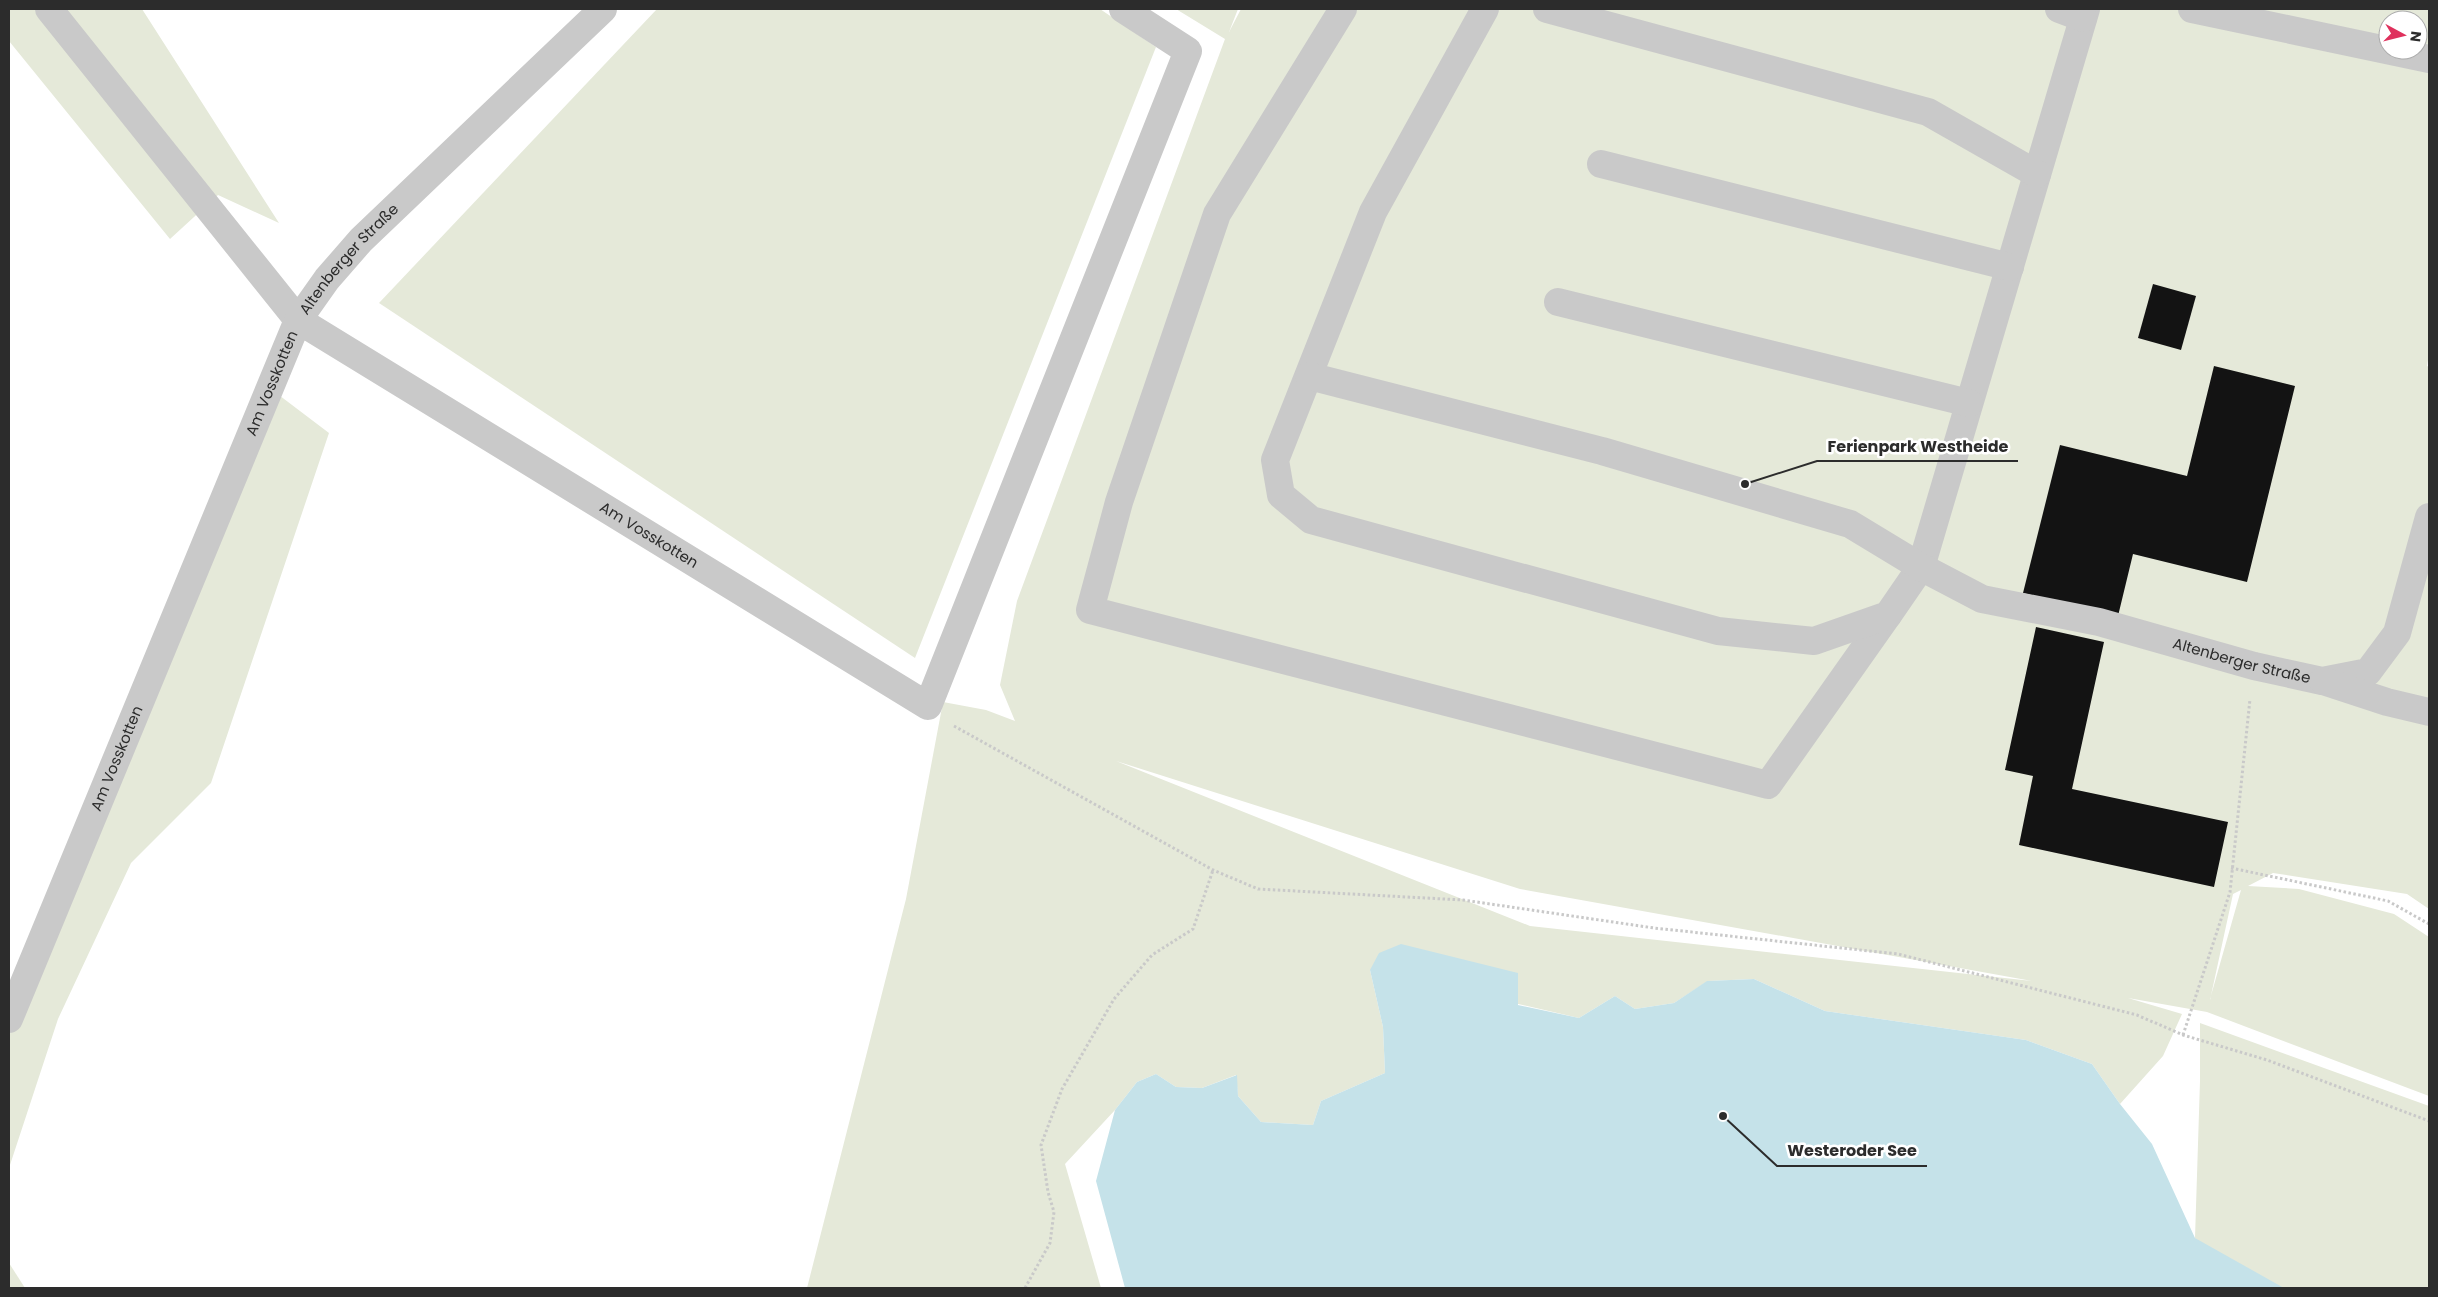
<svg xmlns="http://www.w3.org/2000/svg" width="2438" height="1297" font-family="Poppins,sans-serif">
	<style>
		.green { fill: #e5e9d9; fill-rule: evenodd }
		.water { fill: #c5e2e9 }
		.building { fill: #131313 }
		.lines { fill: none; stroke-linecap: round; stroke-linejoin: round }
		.path { stroke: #c9c9c9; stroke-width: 3; stroke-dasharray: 2.5 2.5; stroke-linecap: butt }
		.minor { stroke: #c9c9c9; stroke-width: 28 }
		.labels { text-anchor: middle; stroke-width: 5; stroke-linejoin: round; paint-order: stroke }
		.street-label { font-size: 15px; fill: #2c2c2c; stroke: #fff }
		.leader { fill: none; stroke: #2c2c2c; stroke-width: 2 }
		.callout-dot { fill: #2c2c2c; stroke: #fff; stroke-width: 2 }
		.callout-label { font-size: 16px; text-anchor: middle; font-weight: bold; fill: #2c2c2c; stroke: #fff; stroke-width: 5; stroke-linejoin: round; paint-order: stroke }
	</style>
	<rect width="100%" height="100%" fill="#fff"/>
	<g class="green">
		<path d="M9,9H142L279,223L218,195L170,239L9,41Z"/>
		<path d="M657,9H1100L1156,47L915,658L379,303Z"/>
		<path d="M1176,9H1238L1229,32L1241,9H2429V354L2427,366L2429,367V909L2407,894L2273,873L2248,886L2299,889L2394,914L2429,937V1096L2207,1012L2128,998L2182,1014L2163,1056L2120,1104L2092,1064L2026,1040L1825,1011L1754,979L1708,981L1674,1003L1635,1009L1615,996L1579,1018L1370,970L1383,1027L1385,1073L1321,1101L1313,1125L1261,1122L1238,1096L1236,1075L1202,1088L1176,1087L1156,1074L1137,1082L1115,1110L1065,1164L1101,1288H807L906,899L943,702L986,710L1015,721L1000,685L1017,601L1225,39ZM2388,20H2418V50H2388ZM1116,761L1520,889L2032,981L1530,926ZM2241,890L2210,999V1000L2233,894Z"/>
		<path d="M263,383L329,433L211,783L131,863L58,1019L9,1168V1036Z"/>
		<path d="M2200,1023L2429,1106V1288H2235L2195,1238L2200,1081Z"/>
		<path d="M9,1263L25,1288H9Z"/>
	</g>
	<path class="water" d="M1401,944L1518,973V1005L1579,1018L1615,996L1635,1009L1674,1003L1707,981L1754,979L1825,1011L2026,1040L2092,1064L2120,1104L2152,1144L2195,1238L2284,1288H1125L1096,1181L1115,1110L1137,1082L1156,1074L1176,1087L1202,1088L1237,1075L1238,1096L1261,1122L1313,1125L1321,1101L1385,1073L1383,1027L1370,970L1379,953Z"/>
	<g class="building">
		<path d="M2153,284L2196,296L2181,350L2138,338Z"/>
		<path d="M2214,366L2295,386L2247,582L2133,554L2118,616L2023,593L2060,445L2187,476Z"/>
		<path d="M2036,627L2104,642L2072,789L2228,822L2214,887L2019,845L2033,776L2005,770Z"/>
	</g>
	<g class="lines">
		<g class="path">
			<path d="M954,726L1213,870L1258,889L1463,900L1654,928L1898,954L2137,1015L2183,1035L2267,1060L2429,1121"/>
			<path d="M2231,868L2388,901L2429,924"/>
			<path d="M2183,1035L2230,892L2250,699"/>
			<path d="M1025,1288L1050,1243L1054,1212L1048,1192L1041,1145L1062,1089L1114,999L1152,955L1193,929L1213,870"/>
		</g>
		<g class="minor">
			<path id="s1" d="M49,9L298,320L327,279L361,240L603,9"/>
			<path d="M1343,9L1217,214L1119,502L1090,610L1768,785L1888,615"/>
			<path d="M1485,9L1373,212L1275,460L1281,495L1311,520L1718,631L1814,641L1888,615L1921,567L2086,9"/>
			<path d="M1547,9L1928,112L2037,174"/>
			<path d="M2059,9L2083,18"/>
			<path d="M2192,9L2429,59"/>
			<path d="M1601,164L2010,267"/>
			<path d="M1558,302L1969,403"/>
			<path id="s2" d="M1309,376L1602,451L1850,524L1921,567L1982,599L2099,622L2254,666L2322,681L2368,672L2397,633L2429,517"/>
			<path d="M2323,681L2387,702L2429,712"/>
			<path id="s3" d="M9,1019L298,320L928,706L1188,51L1123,9"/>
		</g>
	</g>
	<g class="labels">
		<g class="street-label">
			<text dy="5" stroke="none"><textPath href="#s1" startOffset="478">Altenberger Straße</textPath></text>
			<text dy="5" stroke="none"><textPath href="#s3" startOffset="688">Am Vosskotten</textPath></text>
			<text dy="5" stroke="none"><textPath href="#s3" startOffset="1168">Am Vosskotten</textPath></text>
			<text dy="5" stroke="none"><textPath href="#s2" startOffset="980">Altenberger Straße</textPath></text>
			<text dy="5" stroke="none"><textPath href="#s3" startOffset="282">Am Vosskotten</textPath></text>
		</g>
	</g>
	<path class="leader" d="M1745 484L1817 461H2018M1723 1116L1777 1166H1927"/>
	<g class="callout-dot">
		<circle cx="1745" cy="484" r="5"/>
		<circle cx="1723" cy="1116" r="5"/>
	</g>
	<g class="callout-label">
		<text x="1918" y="452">Ferienpark Westheide</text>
		<text x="1852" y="1156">Westeroder See</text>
	</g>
	<rect width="2438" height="1297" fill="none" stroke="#2c2c2c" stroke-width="20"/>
	<g transform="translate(2403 35) rotate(97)"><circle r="24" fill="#ffffff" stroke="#ababab"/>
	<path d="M0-4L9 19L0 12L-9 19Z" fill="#df315d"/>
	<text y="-8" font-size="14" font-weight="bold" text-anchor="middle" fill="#2c2c2c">N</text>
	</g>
</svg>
